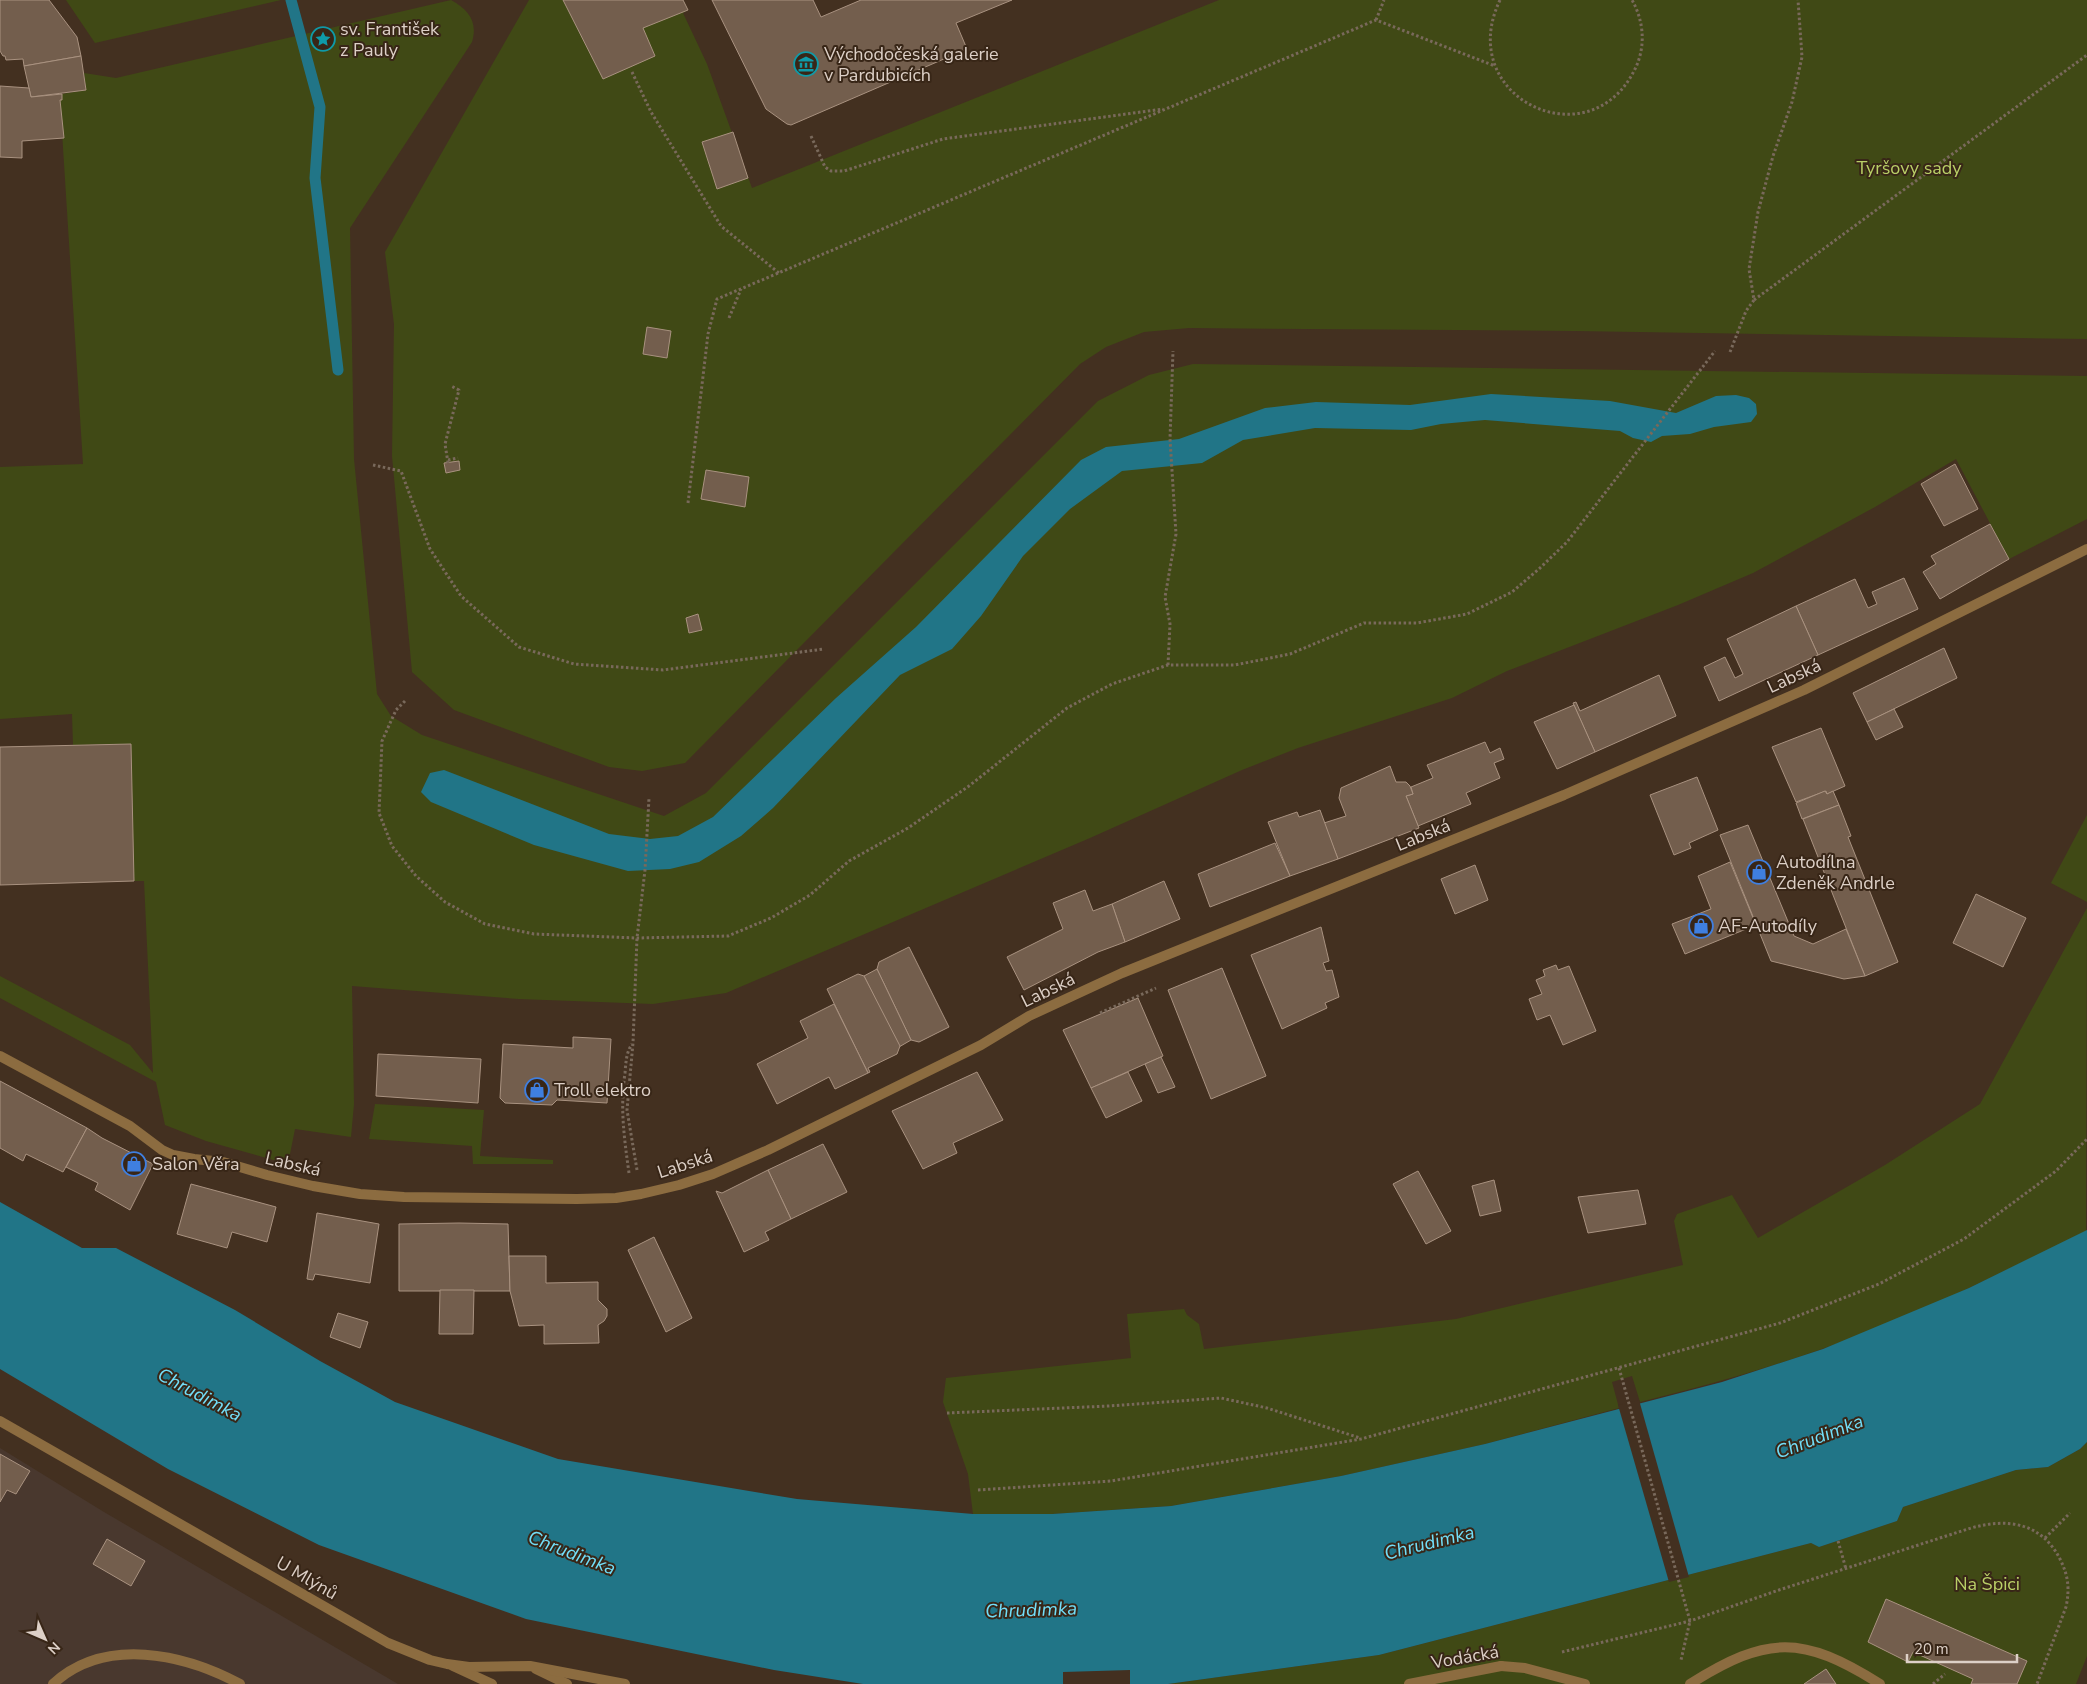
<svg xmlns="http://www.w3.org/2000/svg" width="2087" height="1684" font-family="'Nunito Sans',sans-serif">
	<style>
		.commercial { fill: #49382e }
		.green { fill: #404915 }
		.water { fill: #217587 }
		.pier { fill: #433020 }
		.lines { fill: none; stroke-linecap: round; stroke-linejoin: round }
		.stream { stroke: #217587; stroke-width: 11 }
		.building { fill: #735e4d; stroke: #a99280 }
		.path { stroke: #79695b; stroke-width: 3; stroke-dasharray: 2.5 2.5; stroke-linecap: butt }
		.lane { stroke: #8c6c40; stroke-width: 10 }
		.street { stroke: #8c6c40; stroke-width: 10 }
		.labels { text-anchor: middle; stroke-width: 4; stroke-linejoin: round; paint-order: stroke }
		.poi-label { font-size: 18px; fill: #ddd0c7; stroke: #382617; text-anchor: start }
		.park-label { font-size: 18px; fill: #b9cf67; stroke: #382617 }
		.street-label { font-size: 18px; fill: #ddd0c7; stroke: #382617 }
		.water-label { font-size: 19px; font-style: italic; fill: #72def8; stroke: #382617 }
	</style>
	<rect width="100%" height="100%" fill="#433020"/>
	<path class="commercial" d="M0,1448L104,1512L398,1684H0Z"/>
	<g class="green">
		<path d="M66,0H281L95,43Z"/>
		<path d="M451,0C469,10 478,22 472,42L350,228L354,459L377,694L391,716L422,735L664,816L706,793L1098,401L1149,375L1193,364L2087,376V519L2009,559L1956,459L1875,507L1753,573L1678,605L1507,671L1452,698L1298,748L1242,770L1090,838L726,993L653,1004L519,999L352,986L354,1104L351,1137L295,1129L288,1164L206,1141L165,1125L156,1082L0,998V976L130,1045L153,1073L144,881H134L131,744L73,745L72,714L0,719V467L83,464L60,100H62V94L86,90L84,73L116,78Z"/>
		<path d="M529,0H683L688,10L683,13L707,64L752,188L1219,0H2087V339L1575,331L1189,328L1144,332L1106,347L1080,364L685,763L642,771L609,767L454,710L412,672L392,456L394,324L385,252Z"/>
		<path d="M2087,815V902L2051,883Z"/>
		<path d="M2087,908L2086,1231C2000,1274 1913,1317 1822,1349C1762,1370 1701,1387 1640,1402L1632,1376L1612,1382L1619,1408L1485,1444L1341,1476L1171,1506L1052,1514H973L968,1474L943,1402L946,1378L1131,1358L1127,1314L1184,1309L1187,1315L1199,1324L1204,1349L1456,1319L1683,1265L1674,1221L1677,1214L1732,1195L1758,1238L1885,1165L1980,1104Z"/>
		<path d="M375,1104L484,1110L480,1156L553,1160V1164H473L472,1146L369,1139Z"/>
		<path d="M2087,1442V1656L2076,1684H1168L1379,1655L1811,1543L1819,1547L1897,1521L1903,1507L2016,1470L2048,1467L2080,1449Z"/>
	</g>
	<g class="water">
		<path d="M1491,394L1610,401L1676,413L1716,396L1736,395L1749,398L1756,404L1757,414L1751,422L1714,427L1690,434L1662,436L1651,442L1633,438L1620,431L1485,420L1441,424L1411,430L1315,428L1243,440L1202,463L1122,471L1070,509L1023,556L981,616L952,649L900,675L773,808L741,836L699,862L670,869L628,871L534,845L431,802L421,792L430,773L444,770L609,834L650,839L678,836L713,817L836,698L916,627L1081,460L1106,447L1179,439L1265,408L1316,402L1410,405Z"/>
		<path d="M0,1202L82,1248H116L235,1310L320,1361L395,1402L558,1459L797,1499L973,1514H1052L1171,1506L1341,1476L1485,1444L1722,1382L1823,1349L1969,1288L2087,1230V1442L2080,1449L2048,1467L2016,1470L1903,1507L1897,1521L1819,1547L1811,1543L1379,1655L1168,1684H863L774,1670L526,1619L319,1545L168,1469L0,1369Z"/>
	</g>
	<g class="pier">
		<path d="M1639,1400L1689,1577L1669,1582L1618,1405Z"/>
		<path d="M1130,1670V1684H1063V1672Z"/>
	</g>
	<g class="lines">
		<path class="stream" d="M291,0L320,107L315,178L338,370"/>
	</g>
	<g class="building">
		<path d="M0,0H49L77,37L81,56L24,66L23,59L6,60L5,56H3L0,51Z"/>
		<path d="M563,0H683L688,10L643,28L655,56L603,79Z"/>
		<path d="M712,0H813L821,17L861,0H1012L956,23L967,49L791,125L787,124L766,109Z"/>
		<path d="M81,56L86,90L31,97L24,66Z"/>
		<path d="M0,86L29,88L31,97L62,94V100H60L64,138L22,141V158L0,157Z"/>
		<path d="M733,132L748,178L717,189L702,142Z"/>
		<path d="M647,327L671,331L667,358L643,354Z"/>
		<path d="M459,461L460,470L446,473L444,463Z"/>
		<path d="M1955,464L1978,509L1944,526L1921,484Z"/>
		<path d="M706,470L749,477L745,507L701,499Z"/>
		<path d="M1990,524L2009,559L1940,599L1923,572L1936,564L1931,556Z"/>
		<path d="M1904,578L1918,609L1818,655L1796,606L1855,579L1868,608L1877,604L1872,592Z"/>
		<path d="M1796,606L1818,655L1719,701L1704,667L1725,657L1735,678L1743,674L1727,639Z"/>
		<path d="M698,614L702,630L689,633L686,618Z"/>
		<path d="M1944,648L1957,678L1867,722L1853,693Z"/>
		<path d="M1659,675L1676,716L1595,752L1573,703L1576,702L1580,711Z"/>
		<path d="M1574,705L1595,752L1557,769L1534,722Z"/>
		<path d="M1894,709L1903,727L1876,740L1867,722Z"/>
		<path d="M1821,728L1845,786L1827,794L1826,791L1796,802L1772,747Z"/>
		<path d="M1485,742L1490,753L1500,748L1504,759L1494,763L1500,778L1466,793L1471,804L1418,826L1406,796L1413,794L1411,787L1433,778L1427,765Z"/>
		<path d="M131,744L134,881L0,885V747Z"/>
		<path d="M1390,766L1396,782H1406L1410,786L1413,794L1406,796L1419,828L1338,859L1324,823L1346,816L1339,798L1341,788Z"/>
		<path d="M1697,777L1718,830L1689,843L1691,848L1674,855L1650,795Z"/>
		<path d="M1825,791L1827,794L1833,791L1839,805L1802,819L1796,803Z"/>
		<path d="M1839,805L1851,836L1848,837L1898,962L1865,976L1803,819Z"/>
		<path d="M1320,810L1338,859L1290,876L1268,822L1297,812L1299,817Z"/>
		<path d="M1748,825L1794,936L1813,944L1846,929L1865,976L1844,979L1771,961L1720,835Z"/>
		<path d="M1275,843L1290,876L1210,907L1198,874Z"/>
		<path d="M1730,862L1756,925L1685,954L1672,924L1711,909L1698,876Z"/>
		<path d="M1475,865L1488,900L1455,914L1441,879Z"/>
		<path d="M1164,881L1180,919L1125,942L1112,904Z"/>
		<path d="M1085,890L1093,911L1112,904L1125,942L1098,952L1024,990L1007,957L1063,929L1053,903Z"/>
		<path d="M1976,894L2026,918L2003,967L1953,943Z"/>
		<path d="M1321,927L1329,961L1323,963L1326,971L1332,970L1339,997L1325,1003L1327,1008L1282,1029L1251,955Z"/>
		<path d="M909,947L949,1027L919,1042L911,1040L877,969L879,962Z"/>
		<path d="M1556,965L1558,970L1569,966L1596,1031L1563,1045L1550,1015L1537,1020L1529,999L1542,994L1536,980L1545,976L1543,970Z"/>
		<path d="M1222,968L1266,1076L1211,1099L1168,990Z"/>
		<path d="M877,969L911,1040L899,1047L864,976Z"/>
		<path d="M858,974L864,976L900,1046L897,1054L868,1068L870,1072L868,1073L827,989Z"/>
		<path d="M1138,998L1163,1056L1091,1088L1063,1030Z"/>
		<path d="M834,1004L868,1073L835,1089L829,1077L777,1104L757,1064L808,1038L800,1021Z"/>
		<path d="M573,1037L611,1039L607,1103L557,1100L552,1105L505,1103L500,1098L503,1044L573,1048Z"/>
		<path d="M378,1054L481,1059L478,1103L376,1096Z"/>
		<path d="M1161,1057L1175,1087L1158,1093L1145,1064Z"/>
		<path d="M977,1072L1003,1120L953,1143L957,1153L923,1169L892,1111Z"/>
		<path d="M1128,1072L1142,1101L1106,1118L1091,1088Z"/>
		<path d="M0,1081L87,1128L63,1172L26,1154L23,1161L0,1148Z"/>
		<path d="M87,1128L102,1138L153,1164L130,1210L95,1190L98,1183L66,1167Z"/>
		<path d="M823,1144L847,1192L791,1219L768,1170Z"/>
		<path d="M768,1170L791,1219L765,1232L769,1240L744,1252L716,1191L722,1193Z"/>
		<path d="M1418,1171L1451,1231L1426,1244L1393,1184Z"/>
		<path d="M1494,1180L1501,1211L1480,1216L1472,1186Z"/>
		<path d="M191,1184L276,1207L267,1242L232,1232L227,1248L177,1234Z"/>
		<path d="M1638,1190L1646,1224L1588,1233L1578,1197Z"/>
		<path d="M317,1213L379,1224L370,1283L315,1274L313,1280L307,1279Z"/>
		<path d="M459,1223L508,1224L510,1291H399V1224Z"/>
		<path d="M654,1237L692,1318L666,1332L628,1250Z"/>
		<path d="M509,1256H546V1283L598,1282V1300L607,1309V1316L604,1321L598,1325L599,1343L544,1344V1325L519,1326L510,1291Z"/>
		<path d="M440,1290H474L473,1334H439Z"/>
		<path d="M338,1313L368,1322L360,1348L330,1337Z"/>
		<path d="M0,1454L30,1471L16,1494L7,1490L0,1502Z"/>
		<path d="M107,1539L145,1561L131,1586L93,1564Z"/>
		<path d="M1886,1599L2027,1661L2017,1684H1971L1973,1679L1913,1652L1908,1662L1868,1642Z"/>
		<path d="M1826,1669L1836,1684H1804Z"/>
	</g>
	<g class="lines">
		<g class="path">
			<path d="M1500,0C1453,98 1590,162 1635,69C1646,47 1644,21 1632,0"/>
			<path d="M1376,20L1384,0"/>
			<path d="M632,72L651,112L721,226L779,273"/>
			<path d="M811,136L825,167L831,171H844L943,139L1163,109"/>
			<path d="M1754,300L2087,55"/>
			<path d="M729,318L741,289"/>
			<path d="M1730,352L1746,311L1754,300L1749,269L1758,212L1773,156L1792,102L1802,57L1798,0"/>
			<path d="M448,460L458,458"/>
			<path d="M448,463L445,444L459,390L451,386"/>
			<path d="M373,465L401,471L430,549L461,596L519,647L574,664L663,670L824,649"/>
			<path d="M688,503L708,334L717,299L1376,20L1495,66"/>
			<path d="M1168,665L1170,624L1165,597L1176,534L1170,439L1173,351"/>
			<path d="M405,701L396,710L382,741L379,813L392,846L416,876L445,902L485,924L534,934L637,938L728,936L771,918L810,895L849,861L908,828L969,786L1067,708L1112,684L1168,665H1235L1290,654L1364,623H1417L1467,614L1512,592L1540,568L1567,542L1715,351"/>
			<path d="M1100,1013L1156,988"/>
			<path d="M637,1170L627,1110L633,1043L637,938L645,870L649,798"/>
			<path d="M629,1173C624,1137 620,1108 625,1073C626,1062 626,1053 632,1044"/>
			<path d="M1619,1368L1690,1621L1681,1660"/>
			<path d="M947,1413L1109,1406L1221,1398L1267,1408L1360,1438"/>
			<path d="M978,1490L1111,1481L1361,1439L1780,1323L1879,1284L1964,1239L2056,1171L2087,1139"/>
			<path d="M2045,1538L2070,1513"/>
			<path d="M1838,1541L1846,1569"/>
			<path d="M1562,1652L1690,1621L1779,1590L1971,1528C2007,1518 2041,1522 2060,1559C2068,1575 2070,1588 2066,1607L2037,1684"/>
			<path d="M1933,1684L1945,1674"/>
		</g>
		<g class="lane">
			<path d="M453,1666L492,1684"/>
			<path d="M1501,1666L1525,1668L1585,1684"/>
			<path d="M536,1669L567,1684"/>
			<path d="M53,1684C105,1636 184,1654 240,1684"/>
			<path d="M1690,1684C1768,1635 1802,1635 1880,1684"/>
		</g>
		<g class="street">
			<path d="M0,1056L130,1126L162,1150L173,1155L194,1159L223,1162L267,1175L313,1186L360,1194L404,1197L577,1199L616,1198L641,1194L679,1185L713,1174L768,1150L981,1045L1029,1016L1122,973L1564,795L1804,690L2087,549"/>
			<path d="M0,1421L388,1643L430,1660L447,1664L469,1667L530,1666L625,1684"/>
			<path d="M1409,1684L1501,1666"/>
		</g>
	</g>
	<defs>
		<g id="sight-ring" transform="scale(1.25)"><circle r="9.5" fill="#382617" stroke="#0f9aa8" stroke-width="1.5"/><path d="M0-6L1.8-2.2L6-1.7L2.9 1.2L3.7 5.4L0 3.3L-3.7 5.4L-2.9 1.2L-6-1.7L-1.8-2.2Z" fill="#0f9aa8"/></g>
		<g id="museum-ring" transform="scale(1.25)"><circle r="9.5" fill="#382617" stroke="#0f9aa8" stroke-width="1.5"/><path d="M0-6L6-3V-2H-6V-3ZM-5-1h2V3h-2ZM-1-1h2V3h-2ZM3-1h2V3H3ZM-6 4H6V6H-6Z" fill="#0f9aa8"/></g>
		<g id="shop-ring" transform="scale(1.25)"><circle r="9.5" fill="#382617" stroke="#3f7fe0" stroke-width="1.5"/><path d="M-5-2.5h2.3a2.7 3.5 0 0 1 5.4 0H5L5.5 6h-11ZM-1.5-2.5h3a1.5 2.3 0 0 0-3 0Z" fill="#3f7fe0"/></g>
	</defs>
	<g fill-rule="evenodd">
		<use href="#sight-ring" x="323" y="39"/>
		<use href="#museum-ring" x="806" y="64"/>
		<use href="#shop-ring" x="1759" y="872"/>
		<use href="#shop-ring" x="1701" y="926"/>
		<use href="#shop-ring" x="537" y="1090"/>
		<use href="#shop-ring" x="134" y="1164"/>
	</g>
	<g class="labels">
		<g class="poi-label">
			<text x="340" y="35">sv. František<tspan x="340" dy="21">z Pauly</tspan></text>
			<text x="824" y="60">Východočeská galerie<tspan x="824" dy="21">v Pardubicích</tspan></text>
			<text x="1776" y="868">Autodílna<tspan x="1776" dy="21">Zdeněk Andrle</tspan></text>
			<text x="1718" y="932">AF-Autodíly</text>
			<text x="554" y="1096">Troll elektro</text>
			<text x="152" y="1170">Salon Věra</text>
		</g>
		<g class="park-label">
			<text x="1909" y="174">Tyršovy sady</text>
			<text x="1987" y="1590">Na Špici</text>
		</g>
		<g class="street-label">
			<text transform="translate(1794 676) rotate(-25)" y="6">Labská</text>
			<text transform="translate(1423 835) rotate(-22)" y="6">Labská</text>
			<text transform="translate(1048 990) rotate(-26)" y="6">Labská</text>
			<text transform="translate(293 1164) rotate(13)" y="6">Labská</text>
			<text transform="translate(685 1164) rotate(-18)" y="6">Labská</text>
			<text transform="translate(307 1578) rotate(30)" y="6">U Mlýnů</text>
			<text transform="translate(1465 1657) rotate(-10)" y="6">Vodácká</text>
		</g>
		<g class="water-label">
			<text transform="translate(200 1394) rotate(28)" y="7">Chrudimka</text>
			<text transform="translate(1819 1436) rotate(-21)" y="7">Chrudimka</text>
			<text transform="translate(1429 1542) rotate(-14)" y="7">Chrudimka</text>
			<text transform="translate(572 1552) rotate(21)" y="7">Chrudimka</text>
			<text transform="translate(1031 1609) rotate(-2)" y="7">Chrudimka</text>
		</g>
	</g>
	<g transform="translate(45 1639) rotate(135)" stroke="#382617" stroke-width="4" paint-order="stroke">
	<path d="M0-4L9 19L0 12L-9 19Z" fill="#ddd0c7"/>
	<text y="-8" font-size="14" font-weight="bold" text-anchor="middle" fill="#ddd0c7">N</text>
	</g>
	<path d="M1907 1654v8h110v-8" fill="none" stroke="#ddd0c7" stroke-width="2.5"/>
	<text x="1914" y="1654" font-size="15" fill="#ddd0c7" stroke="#382617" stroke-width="4" paint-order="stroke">20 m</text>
</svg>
